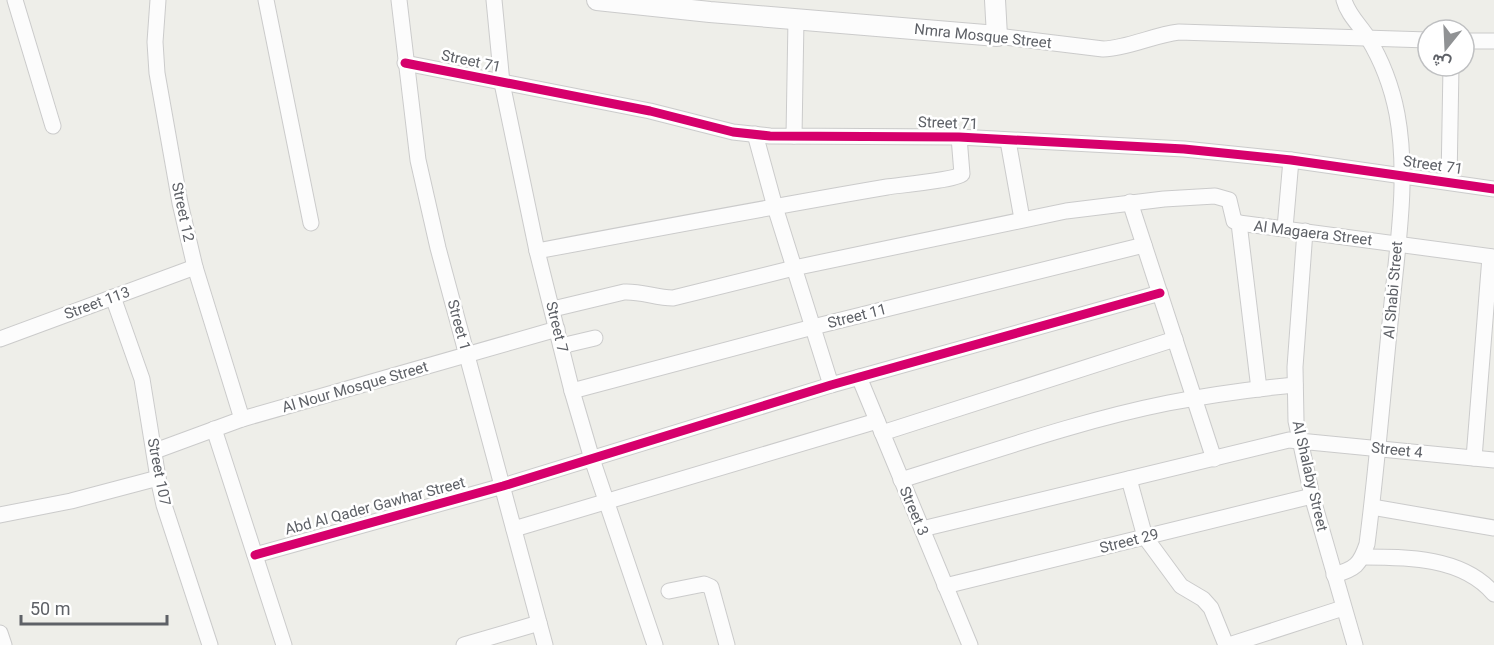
<svg xmlns="http://www.w3.org/2000/svg" width="1494" height="645" font-family="Roboto,Vazirmatn,sans-serif">
	<style>
		.lines { fill: none; stroke-linecap: round; stroke-linejoin: round }
		.minor-casing { stroke: #cbcbcb; stroke-width: 17 }
		.tertiary-casing { stroke: #cbcbcb; stroke-width: 22 }
		.minor { stroke: #fcfcfc; stroke-width: 15 }
		.tertiary { stroke: #fcfcfc; stroke-width: 20 }
		.cycleway-casing { stroke: #fff; stroke-width: 13 }
		.cycleway { stroke: #d6006c; stroke-width: 9 }
		.labels { text-anchor: middle; stroke-width: 5; stroke-linejoin: round; paint-order: stroke }
		.street-label { font-size: 15px; fill: #5e6167; stroke: #fff }
	</style>
	<rect width="100%" height="100%" fill="#eeeee9"/>
	<g class="lines">
		<g class="minor-casing">
			<g id="minor">
				<path d="M15,0L53,126"/>
				<path d="M158,0L155,42L157,73L180,203L195,267L242,419"/>
				<path d="M266,0L311,223"/>
				<path d="M399,0L418,160L438,248L545,645"/>
				<path d="M494,0L502,83L537,251L572,391L592,459L655,645"/>
				<path d="M997,36L1103,49C1129,48 1153,35 1179,32L1428,40"/>
				<path d="M1464,41H1494"/>
				<path d="M405,63L650,111L733,132L770,136L959,137L1184,149L1291,160L1494,189"/>
				<path d="M755,134L775,207L831,385"/>
				<path d="M794,136L796,19"/>
				<path d="M1008,141L1022,219"/>
				<path d="M1449,182L1451,66"/>
				<path d="M1130,202L1214,459"/>
				<path d="M1239,223L1494,257"/>
				<path d="M1285,228L1291,160"/>
				<path d="M1305,231L1295,367L1296,421L1312,496L1355,645"/>
				<path d="M537,251C653,229 770,207 887,187C900,185 955,180 962,174L959,137"/>
				<path d="M113,297L142,379L158,478L164,505L210,645"/>
				<path d="M553,309L624,292C641,291 656,298 673,298L794,268L1066,211L1164,199L1215,196L1229,200L1234,221L1239,223L1259,389"/>
				<path d="M0,339L195,267"/>
				<path d="M561,346L595,338"/>
				<path d="M859,377L970,645"/>
				<path d="M572,391L813,327L1144,245"/>
				<path d="M214,429L284,645"/>
				<path d="M882,433L1175,339"/>
				<path d="M155,451L242,419L557,329"/>
				<path d="M1474,458L1490,257"/>
				<path d="M1129,479L1145,537L1181,586L1203,599L1211,608L1226,645"/>
				<path d="M901,480C989,453 1078,421 1168,403C1210,395 1252,389 1295,385"/>
				<path d="M1372,507L1494,528"/>
				<path d="M0,515L71,501L158,478"/>
				<path d="M514,529L877,421"/>
				<path d="M922,529L1289,440L1494,460"/>
				<path d="M255,555L503,486L831,385L1160,293"/>
				<path d="M1363,557C1407,557 1463,557 1494,594"/>
				<path d="M1334,575C1355,569 1360,565 1367,544C1377,467 1383,390 1391,313C1397,248 1409,179 1397,114C1392,88 1382,61 1368,38C1360,25 1348,15 1344,0"/>
				<path d="M945,586L1312,496"/>
				<path d="M669,591L704,584L711,587L727,645"/>
				<path d="M0,633L4,645"/>
				<path d="M464,645L539,623"/>
				<path d="M1229,645L1343,608"/>
			</g>
		</g>
		<g class="tertiary-casing">
			<path id="tertiary" d="M597,0L710,12L997,36L995,0"/>
		</g>
		<use href="#minor" class="minor"/>
		<use href="#tertiary" class="tertiary"/>
		<g class="cycleway-casing">
			<g id="cycleway">
				<path d="M405,63L650,111L733,132L770,136L959,137L1184,149L1291,160L1494,189"/>
				<path d="M255,555L503,486L831,385L1160,293"/>
			</g>
		</g>
		<use href="#cycleway" class="cycleway"/>
	</g>
	<g class="labels">
		<g class="street-label">
			<text transform="translate(983 36) rotate(6)" y="5">Nmra Mosque Street</text>
			<text transform="translate(471 61) rotate(12)" y="5">Street 71</text>
			<text transform="translate(948 123) rotate(2)" y="5">Street 71</text>
			<text transform="translate(1433 165) rotate(8)" y="5">Street 71</text>
			<text transform="translate(183 212) rotate(78)" y="5">Street 12</text>
			<text transform="translate(1313 233) rotate(7)" y="5">Al Magaera Street</text>
			<text transform="translate(1393 290) rotate(-85)" y="5">Al Shabi Street</text>
			<text transform="translate(97 303) rotate(-20)" y="5">Street 113</text>
			<text transform="translate(857 316) rotate(-14)" y="5">Street 11</text>
			<text transform="translate(459 325) rotate(75)" y="5">Street 1</text>
			<text transform="translate(557 327) rotate(76)" y="5">Street 7</text>
			<text transform="translate(355 387) rotate(-16)" y="5">Al Nour Mosque Street</text>
			<text transform="translate(1397 450) rotate(6)" y="5">Street 4</text>
			<text transform="translate(159 472) rotate(79)" y="5">Street 107</text>
			<text transform="translate(1310 476) rotate(77)" y="5">Al Shalaby Street</text>
			<text transform="translate(375 506) rotate(-15)" y="5">Abd Al Qader Gawhar Street</text>
			<text transform="translate(914 511) rotate(67)" y="5">Street 3</text>
			<text transform="translate(1129 541) rotate(-14)" y="5">Street 29</text>
		</g>
	</g>
	<g transform="translate(1446 48) rotate(198)"><circle r="28" fill="#ffffff" stroke="#bfc0c2" stroke-width="1.5"/>
	<path d="M0-4.5L10 22L0 15L-10 22Z" fill="#909294"/>
	<text y="-9" font-size="16" font-weight="bold" text-anchor="middle" fill="#5e6167">ش</text>
	</g>
	<path d="M21 615v9h146v-9" fill="none" stroke="#5e6167" stroke-width="3"/>
	<text x="30" y="615" font-size="18" fill="#5e6167" stroke="#ffffff" stroke-width="4.5" paint-order="stroke">50 m</text>
</svg>
